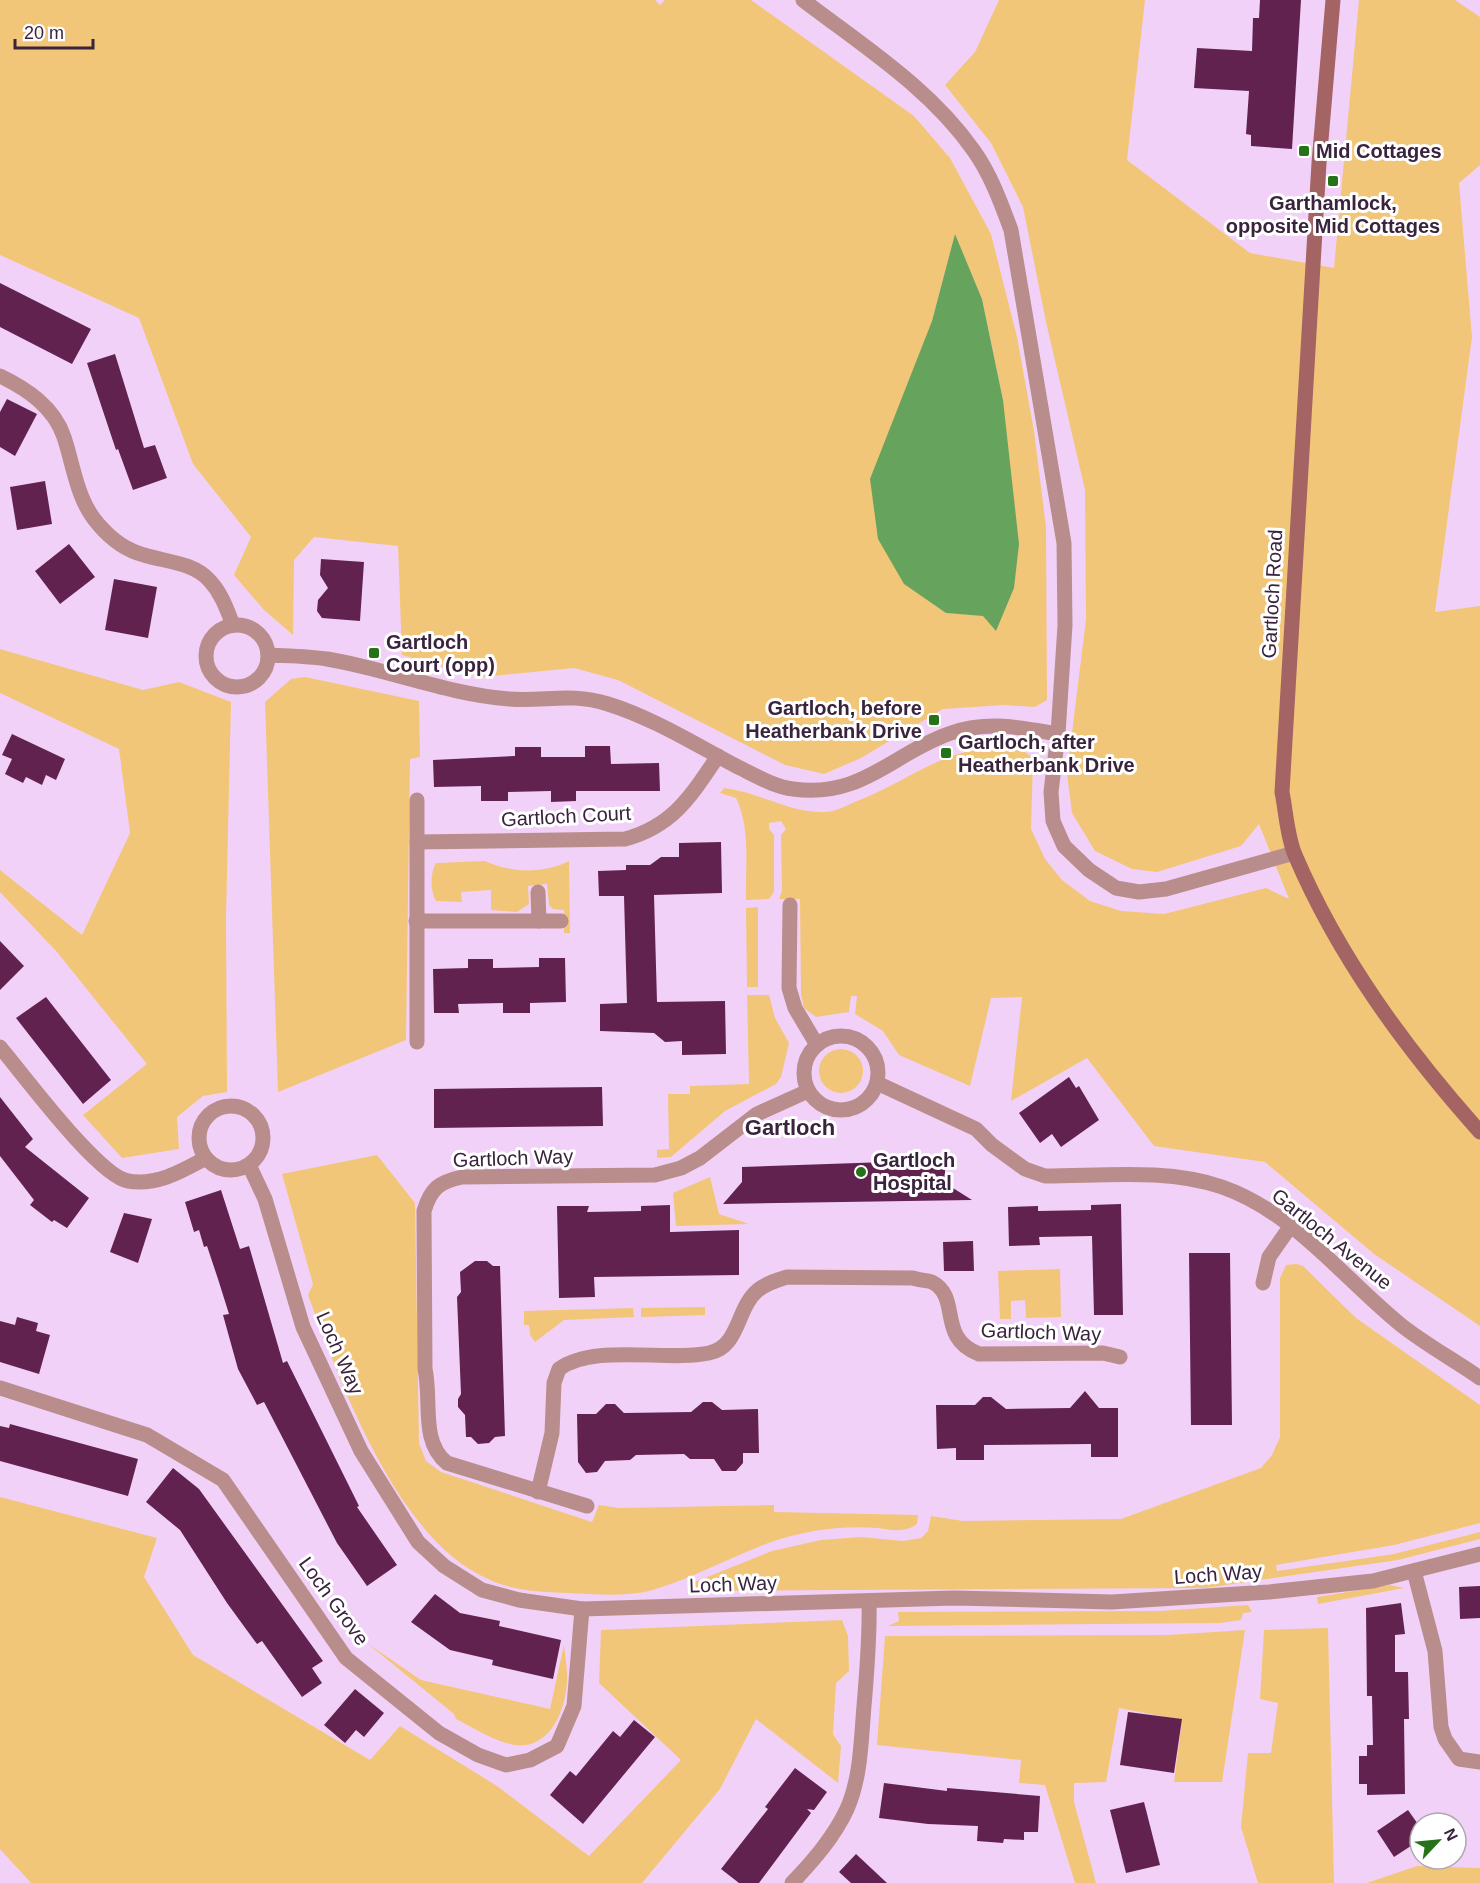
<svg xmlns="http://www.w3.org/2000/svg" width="1480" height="1883" font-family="Helvetica,sans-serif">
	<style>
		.green { fill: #f2c678; fill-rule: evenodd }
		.water { fill: #66a45d }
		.building { fill: #62224f }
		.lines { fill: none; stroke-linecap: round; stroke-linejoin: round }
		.minor { stroke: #b98d8b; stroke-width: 15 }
		.secondary { stroke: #a46463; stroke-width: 15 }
		.poi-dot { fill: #257218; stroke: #fff; stroke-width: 2 }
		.labels { text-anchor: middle; stroke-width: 6; stroke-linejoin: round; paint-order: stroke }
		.poi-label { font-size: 20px; font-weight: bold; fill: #39233d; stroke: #fff; text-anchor: start }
		.street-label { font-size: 20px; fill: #39233d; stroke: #fff }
		.quarter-label { font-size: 22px; font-weight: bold; fill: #39233d; stroke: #fff }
	</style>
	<rect width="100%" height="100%" fill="#f2d1f9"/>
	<g class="green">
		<path d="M0,0H655L660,5L665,0H751L914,116L950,158L991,234L1017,337L1034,431L1046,527L1047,700L1035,707L1004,705L943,709L861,758L824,774L785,765L618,680L574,668L481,677L402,655L398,546L314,537L294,560L293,635L264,610L234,575L251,537L193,464L139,318L0,255ZM955,235L982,299L1003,400L997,630L983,615L946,613L908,385L932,321Z"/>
		<path d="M999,0H1145L1127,160L1250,253L1334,268L1359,0H1455L1480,17V165L1459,183L1472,337L1435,612L1480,606V1326L1374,1254L1265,1162L1154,1146L1087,1058L1011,1101L1022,997L991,998L970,1086L899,1055L883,1031L855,1014L857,996H851L849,1012L816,1017L804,1008L801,995L800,899H779L782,891L781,835L786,829L781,821L769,823V829L774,835V892L769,899L746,900C745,867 751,829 736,798L720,793L724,788C759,792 791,814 827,812C836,811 848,805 857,801C910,781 941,748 1001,748C1015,748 1025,748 1033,760L1031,829L1045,859L1062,880L1090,901L1121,911L1164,914L1266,888L1289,899L1259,824L1241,846L1157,872L1132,869L1095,851L1072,813L1067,774L1086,619L1085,490L1046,322L1023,207L991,143L945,85L975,52Z"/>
		<path d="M0,649L143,690L179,682L231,702L226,917L227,1092L203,1096L177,1117L179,1149L122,1158L83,1115L147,1064L57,952L0,892V870L82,935L130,833L119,749L0,693Z"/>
		<path d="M305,677L419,701L420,757L410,759L406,1040L278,1092L265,702L291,679Z"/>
		<path d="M485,861C511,873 543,874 569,861L570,933H564V910L553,909L549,905L547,884L528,886L529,904L517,912L491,910V890L461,892L462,902L436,901C430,891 430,873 436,863Z"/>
		<path d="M758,907V987H747L746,908Z"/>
		<path d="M747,995H769L775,1018L789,1043L781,1077L776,1084L725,1111L671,1157L657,1158V1150L669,1149L668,1094H690V1086L749,1084Z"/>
		<circle cx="841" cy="1071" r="22"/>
		<path d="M377,1155L415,1203L419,1443L426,1461L441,1472L592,1522L599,1505L619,1508L774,1505V1512L918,1515L917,1524C905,1533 892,1530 878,1528C841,1525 806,1530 771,1542C730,1557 691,1579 649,1591C625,1597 592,1594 568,1593C539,1592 514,1591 488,1579C397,1540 340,1382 308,1295L313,1284L282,1174Z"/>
		<path d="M710,1177L719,1214L749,1224L676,1226L673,1193Z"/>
		<path d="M1296,1264L1303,1266L1356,1318L1480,1405V1523L1394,1545L1276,1565L1277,1571L1394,1554L1480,1532V1539L1398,1560L1205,1588L688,1591L692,1583L772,1551L821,1540L861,1537L903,1541L921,1538L928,1531L931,1516L963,1521L1121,1519L1261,1468L1272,1455L1280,1437V1278L1286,1265Z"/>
		<path d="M1060,1269L1061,1317L1026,1318L1025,1300L1011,1301V1319H1000L998,1271Z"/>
		<path d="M705,1307V1315L641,1317V1308Z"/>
		<path d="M633,1308L634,1317L564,1320L535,1342L530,1335L529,1325H524V1311Z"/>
		<path d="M0,1497L157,1538L144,1577L193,1655L370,1760L400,1726L497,1786L589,1856L681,1760L599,1683L601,1630L842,1620L848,1636L849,1671L836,1683L833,1734L841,1746L838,1783L756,1719L720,1789L642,1883H31L0,1849Z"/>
		<path d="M1390,1585L1404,1588L1318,1604L1317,1597Z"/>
		<path d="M1248,1605L1252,1612L1243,1613L1241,1620L1220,1623L888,1626L899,1621L898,1612L1160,1611Z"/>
		<path d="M1328,1628L1334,1883H1258L1241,1827L1248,1753H1271L1278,1703L1260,1699L1264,1630Z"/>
		<path d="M1245,1630L1222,1782H1174L1182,1720L1119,1708L1106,1782L1074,1783V1802L1096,1883H1075L1045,1785L1019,1783L1021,1760L877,1745L885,1636L1168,1635Z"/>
		<path d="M367,1643L421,1680L550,1709L564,1645C565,1657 568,1670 567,1682C565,1715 546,1756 506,1743C489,1738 472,1727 456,1719L454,1714Z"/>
		<path d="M1417,1866L1480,1868V1883H1367Z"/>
	</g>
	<path class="water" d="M955,234L982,299L1003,400L1019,544L1014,588L996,631L983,616L946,613L904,584L878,539L870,479L932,321Z"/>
	<g class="building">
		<path d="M1260,0H1301L1292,149L1251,146V135L1246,134L1249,91L1194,88L1197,48L1252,51L1253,18H1259Z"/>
		<path d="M0,283L91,329L72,364L0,327Z"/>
		<path d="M115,354L144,448L155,445L167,478L133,490L118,449L116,450L87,363Z"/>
		<path d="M7,399L37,414L15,456L0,447V412Z"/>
		<path d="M45,481L52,524L17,530L10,487Z"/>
		<path d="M69,544L95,577L60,604L35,571Z"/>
		<path d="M321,559L364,562L360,621L322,618L317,611L318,600L328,588L320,575Z"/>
		<path d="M114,579L157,587L148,638L105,630Z"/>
		<path d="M12,734L65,759L56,780L46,775L42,785L26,777L23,783L5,774L12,759L2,755Z"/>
		<path d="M585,746H610L611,764L659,763L660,791H576V801L551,802V791L508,792V801H481V786L434,787L433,760L515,756V747H541V757H585Z"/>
		<path d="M721,842L722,893L654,895L657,1002L725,1001L726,1054L682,1055V1041L665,1042L654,1033L600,1031V1004L627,1003L624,896H599L598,871L626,870V865H650L661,857H679V843Z"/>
		<path d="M0,941L24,966L0,990Z"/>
		<path d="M539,958H565L566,1002L530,1003V1013H503V1003L458,1004L459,1013H434L433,969L468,968V959H493V968L539,967Z"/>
		<path d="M46,997L111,1080L83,1104L16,1018Z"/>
		<path d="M1069,1077L1076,1088L1079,1086L1099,1120L1061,1147L1052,1134L1040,1143L1019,1113Z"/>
		<path d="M602,1087L603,1126L434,1128V1089Z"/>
		<path d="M0,1097L33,1139L25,1147L89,1198L67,1228L54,1220L52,1222L30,1205L34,1200L0,1156Z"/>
		<path d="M945,1160V1183L972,1200L723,1204L742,1182V1167Z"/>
		<path d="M221,1190L240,1249L249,1246L283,1363L287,1361L359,1506L357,1507L397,1565L367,1586L337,1543L264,1402L257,1405L238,1369L223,1315L229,1314L218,1279L207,1246L204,1247L199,1230L194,1232L185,1202Z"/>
		<path d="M1121,1204L1123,1315H1094L1092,1236L1039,1237L1040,1245L1009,1246L1008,1207L1038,1206V1211L1091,1210V1205Z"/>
		<path d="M670,1205V1232L739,1230V1275L594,1277L595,1297L559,1298L557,1206H589L587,1212L641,1211V1206Z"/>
		<path d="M124,1213L152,1219L138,1263L110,1252Z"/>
		<path d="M973,1241L974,1271H944L943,1242Z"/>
		<path d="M1189,1253H1230L1232,1425H1191Z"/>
		<path d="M475,1261H487L493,1266H500L505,1436L495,1437L489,1443L478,1444L471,1437H466L465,1415L458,1407V1399L461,1394L457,1297L461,1292L460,1272Z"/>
		<path d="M17,1317L38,1323L36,1331L50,1335L39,1374L0,1362V1321L15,1325Z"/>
		<path d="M1085,1391L1099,1408H1118V1457H1091V1444L984,1445V1460H956V1448L937,1449L936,1405H975L983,1397H991L1006,1409L1070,1408Z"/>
		<path d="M703,1402H712L722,1410L758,1409L759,1453H743V1463L736,1471H722L714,1459H690L684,1454L636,1455L630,1460L605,1461L597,1472L586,1473L578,1462L577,1414H596L606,1404H615L624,1413L691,1412Z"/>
		<path d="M10,1424L138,1459L128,1496L0,1461V1426L9,1428Z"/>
		<path d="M173,1468L199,1489L323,1661L312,1668L322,1683L302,1697L262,1641L257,1644L227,1603L180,1530L146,1502Z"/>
		<path d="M1480,1586V1618L1460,1619L1459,1587Z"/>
		<path d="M435,1594L460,1613L500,1621L499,1626L561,1640L553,1679L492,1665L493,1660L450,1650L411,1622Z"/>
		<path d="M1401,1603L1405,1634L1395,1635V1672H1408L1409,1719H1404L1405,1794L1367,1795V1784H1359V1756H1367V1745H1373L1372,1696H1367L1366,1608Z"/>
		<path d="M355,1689L384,1713L364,1737L356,1730L345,1743L324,1725Z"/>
		<path d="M1128,1712L1182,1719L1174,1773L1120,1765Z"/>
		<path d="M634,1720L655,1737L583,1824L550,1795L570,1771L576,1776L613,1731L620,1737Z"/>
		<path d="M795,1768L827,1792L814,1810L807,1809L811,1813L759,1883H739L721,1869L768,1809L765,1807Z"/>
		<path d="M884,1783L947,1791V1788L1040,1796L1038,1832H1024V1840L1004,1839L1003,1843L977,1841L978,1826L928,1824L879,1818Z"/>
		<path d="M1144,1802L1160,1865L1126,1873L1110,1810Z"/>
		<path d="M1408,1810L1420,1827V1840L1394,1857L1377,1831Z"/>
		<path d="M856,1854L887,1883H851L839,1872Z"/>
	</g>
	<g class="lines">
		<g class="minor">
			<path d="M803,0C863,46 930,88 974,151C991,175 1001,203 1011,230L1064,543L1065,625L1058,734L1051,792L1053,821L1064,846L1089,870L1116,888L1139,892L1166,889L1294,853"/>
			<path d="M0,376C27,389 54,407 64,437C74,467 77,501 99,525C111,539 125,550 144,555C166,562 193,562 210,581C222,594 227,610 233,625"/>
			<circle cx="237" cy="656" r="31"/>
			<path d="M268,655C288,656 308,656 327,659C388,669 446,694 509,699C545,702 570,692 608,704C653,718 696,745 738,767C755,775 774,787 793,789C861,799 893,753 951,733C989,720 1021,728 1058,734"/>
			<path d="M417,800V1042"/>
			<path d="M417,842L625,839C673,826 691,796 718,756"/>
			<path d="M538,892L539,921"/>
			<path d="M790,905L789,988L795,1008L817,1045"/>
			<path d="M416,921H561"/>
			<circle cx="841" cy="1073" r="37"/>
			<path d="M0,1047C23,1074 98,1176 128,1181C157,1186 182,1171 206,1158"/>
			<path d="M877,1083L976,1129L992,1145L1025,1169L1045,1176C1102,1176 1167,1168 1222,1187C1294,1212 1343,1278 1401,1325C1425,1344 1454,1360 1480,1378"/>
			<circle cx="231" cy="1138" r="32"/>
			<path d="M249,1165L265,1199L303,1327L361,1451L418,1542L444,1566L482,1590L519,1600L582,1609L954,1598L1112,1602L1269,1592L1373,1581L1480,1554"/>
			<path d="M1263,1283L1269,1257L1290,1227"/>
			<path d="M0,1388L147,1435L223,1480L346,1658L439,1733L478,1755L506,1765L530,1760L557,1746L574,1706L582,1609"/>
			<path d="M538,1492L552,1433L554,1383L559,1369C594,1343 667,1362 709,1353C740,1347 736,1308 758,1290C767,1283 777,1280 787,1277L913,1278C918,1280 926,1280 932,1282C962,1298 936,1337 979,1354L1103,1353L1120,1357"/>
			<path d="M587,1506L447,1463C420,1442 432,1400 425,1369L424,1211C431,1188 439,1182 462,1177L655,1175L681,1168L700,1158L757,1114L808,1091"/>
			<path d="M1414,1571L1435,1651L1441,1727L1445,1739L1459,1759L1480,1762"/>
			<path d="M792,1883C813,1861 834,1837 847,1809C861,1777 861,1741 864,1706C867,1671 870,1636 869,1601"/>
		</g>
		<path class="secondary" d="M1333,0L1319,163L1282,792C1286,812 1287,836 1295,855C1339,958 1406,1049 1480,1132"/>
	</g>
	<g class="poi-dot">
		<rect x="1298" y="145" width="12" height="12" rx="3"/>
		<rect x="1327" y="175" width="12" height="12" rx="3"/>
		<rect x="368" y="647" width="12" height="12" rx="3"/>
		<rect x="928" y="714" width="12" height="12" rx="3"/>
		<rect x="940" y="747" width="12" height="12" rx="3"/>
		<circle cx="861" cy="1172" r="6"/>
	</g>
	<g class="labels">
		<g class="poi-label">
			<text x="1316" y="158">Mid Cottages</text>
			<text x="1333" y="210" text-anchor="middle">Garthamlock,<tspan x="1333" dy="23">opposite Mid Cottages</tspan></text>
			<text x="386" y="649">Gartloch<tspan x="386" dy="23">Court (opp)</tspan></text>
			<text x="922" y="715" text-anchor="end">Gartloch, before<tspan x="922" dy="23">Heatherbank Drive</tspan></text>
			<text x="958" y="749">Gartloch, after<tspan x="958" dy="23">Heatherbank Drive</tspan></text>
			<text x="873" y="1167">Gartloch<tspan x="873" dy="23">Hospital</tspan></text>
		</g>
		<g class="street-label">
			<text transform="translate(1272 594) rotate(-87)" y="7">Gartloch Road</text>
			<text transform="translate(566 816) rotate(-3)" y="7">Gartloch Court</text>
			<text transform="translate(513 1158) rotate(-2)" y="7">Gartloch Way</text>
			<text transform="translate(1332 1239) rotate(39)" y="7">Gartloch Avenue</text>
			<text transform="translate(1041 1332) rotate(2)" y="7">Gartloch Way</text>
			<text transform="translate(340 1353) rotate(66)" y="7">Loch Way</text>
			<text transform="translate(1218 1574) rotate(-4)" y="7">Loch Way</text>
			<text transform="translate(733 1584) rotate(-2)" y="7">Loch Way</text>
			<text transform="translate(334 1601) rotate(54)" y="7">Loch Grove</text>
		</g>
		<g class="quarter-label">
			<text x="790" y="1135">Gartloch</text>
		</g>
	</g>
	<g transform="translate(1438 1841) rotate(64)"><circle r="28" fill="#ffffff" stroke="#b0a7b1" stroke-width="1.5"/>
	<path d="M0-4.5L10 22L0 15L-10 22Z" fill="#257218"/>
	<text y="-9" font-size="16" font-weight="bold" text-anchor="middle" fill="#39233d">N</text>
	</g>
	<path d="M15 39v9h78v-9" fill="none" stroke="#39233d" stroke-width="3"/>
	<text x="24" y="39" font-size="18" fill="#39233d" stroke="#ffffff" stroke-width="4.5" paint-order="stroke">20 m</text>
</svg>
